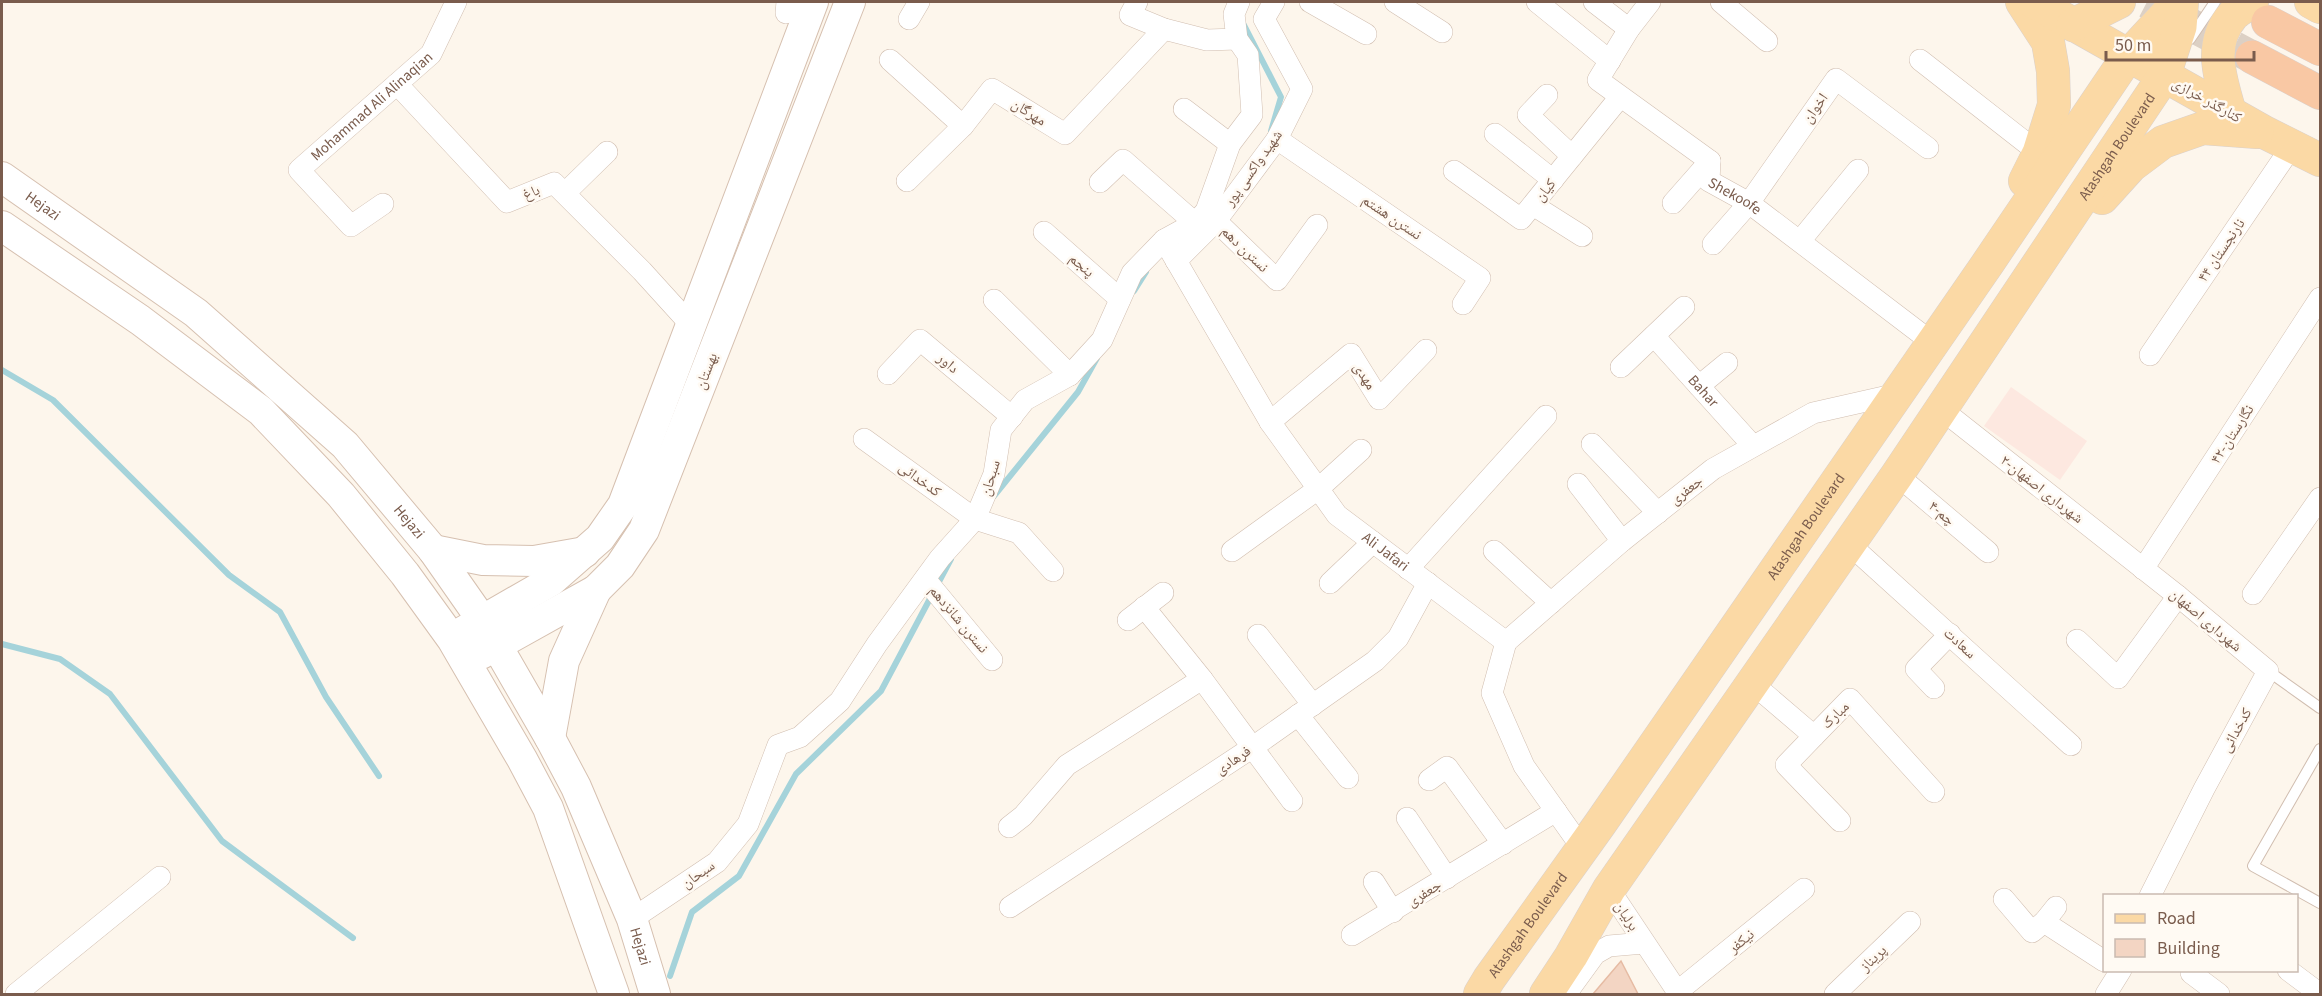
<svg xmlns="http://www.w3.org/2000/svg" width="2322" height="996" font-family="'Source Sans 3','Noto Naskh Arabic',sans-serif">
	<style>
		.commercial { fill: #fde8e0 }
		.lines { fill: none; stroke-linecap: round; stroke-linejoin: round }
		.stream { stroke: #a5d3da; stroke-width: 6 }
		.building { fill: #f3d5c3; stroke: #e6bba3; stroke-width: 1.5 }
		.trunk-tunnel { stroke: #dcd0c4; stroke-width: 33; stroke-dasharray: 33 16; stroke-linecap: butt }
		.service-casing { stroke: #d1beb0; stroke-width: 12 }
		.minor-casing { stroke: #d1beb0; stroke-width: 22 }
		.secondary-casing { stroke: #d6c0b0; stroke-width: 32 }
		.primary-casing { stroke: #dad1cd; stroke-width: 34 }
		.trunk-casing { stroke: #dad1cd; stroke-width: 34 }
		.service { stroke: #fff; stroke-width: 10 }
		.minor { stroke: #fff; stroke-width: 21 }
		.secondary { stroke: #fff; stroke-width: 30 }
		.primary { stroke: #fbd9a5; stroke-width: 33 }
		.trunk { stroke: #f9c8a4; stroke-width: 33 }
		.labels { text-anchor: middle; stroke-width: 5; stroke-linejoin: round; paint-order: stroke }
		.street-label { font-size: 15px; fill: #7a5c4d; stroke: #fffaf3 }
	</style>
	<rect width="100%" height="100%" fill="#fdf6ec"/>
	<path class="commercial" d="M2011,387L2087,441L2060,480L1984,426Z"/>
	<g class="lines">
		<g class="stream">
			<path d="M1244,25L1281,97L1271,131"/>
			<path d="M1134,291L1146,272"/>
			<path d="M2,370L53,400L229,575L280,612L326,697L379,776"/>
			<path d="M994,496L1078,392L1097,358"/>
			<path d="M2,644L60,659L110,694L222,841L353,938"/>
			<path d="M670,976L692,912L739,876L796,774L881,691L951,559"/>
		</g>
	</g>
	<path class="building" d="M1621,961L1638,994H1593Z"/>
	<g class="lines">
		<path class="trunk-tunnel" d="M2147,2L2252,57"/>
		<g class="service-casing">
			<g id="service">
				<path d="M2190,39L2215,2"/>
				<path d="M2268,671L2320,708"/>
				<path d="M2320,749L2253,866L2320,903"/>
			</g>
		</g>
		<g class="minor-casing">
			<g id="minor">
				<path d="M1137,2L1130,15L1164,29L1207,40L1237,39"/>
				<path d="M1310,2L1366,34"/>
				<path d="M1395,2L1442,32"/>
				<path d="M1537,2L1610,61"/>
				<path d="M1594,2L1629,29"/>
				<path id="s1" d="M1650,2L1629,29L1598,80L1710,161L1709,181L1749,203L1933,343"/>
				<path d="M1721,2L1767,41"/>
				<path d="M786,13L787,2"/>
				<path d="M909,19L919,2"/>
				<path d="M890,60L963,126L992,89L1065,134L1164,29"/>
				<path d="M1920,60L2039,153"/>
				<path d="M397,84L507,202L554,183L642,271L691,325"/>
				<path d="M1547,95L1528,115L1572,156"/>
				<path d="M1184,109L1230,144"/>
				<path d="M1495,134L1553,180"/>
				<path d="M1277,139L1480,278L1463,304"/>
				<path d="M1454,171L1521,219L1620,97"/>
				<path d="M907,181L963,126"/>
				<path d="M1100,182L1123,160L1195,223"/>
				<path d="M565,193L607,152"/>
				<path d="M1673,203L1710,161"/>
				<path id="s2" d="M383,204L351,226L299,170L431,54L456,2"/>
				<path d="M1533,205L1582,236"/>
				<path d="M1216,221L1277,280L1317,225"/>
				<path d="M1044,232L1120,299"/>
				<path id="s3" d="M1164,240L1270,422L1337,515L1506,642L1492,693L1524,766L1582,848"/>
				<path d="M1800,241L1858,170"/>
				<path d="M1713,244L1749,203L1836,79L1928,148"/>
				<path d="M1176,261L1216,221L1277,139L1302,89L1264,19L1274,2"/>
				<path d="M994,300L1070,375"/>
				<path id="s4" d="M1654,336L1753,446"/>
				<path d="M2150,355L2292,146"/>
				<path d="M1621,367L1684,307"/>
				<path d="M888,374L920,340L1012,417"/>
				<path d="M1699,386L1727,363"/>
				<path d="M1941,409L2178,596L2268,671L2204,789L2150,896"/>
				<path d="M1270,422L1351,354L1379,399L1426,350"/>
				<path d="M864,439L975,519L1019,533L1053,571"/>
				<path d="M1592,444L1658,513"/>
				<path d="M1897,475L1988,552"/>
				<path d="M1578,484L1622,541"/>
				<path d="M1848,543L2071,745"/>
				<path d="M1232,551L1318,489L1361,450"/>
				<path d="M1494,551L1551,603"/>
				<path d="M1408,569L1546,416"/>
				<path d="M2143,569L2320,298"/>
				<path d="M925,579L992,660"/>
				<path d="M1330,583L1373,542"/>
				<path d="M2253,594L2320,498"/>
				<path d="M1144,607L1202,679"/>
				<path d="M1128,620L1163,593"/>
				<path d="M1258,635L1313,705"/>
				<path d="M2077,640L2118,678L2178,596"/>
				<path d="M1506,642L1622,541L1713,469L1813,413L1897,394"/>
				<path d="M1752,683L1814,736L1850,699L1934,792"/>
				<path d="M1934,688L1916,669L1950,634"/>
				<path d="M1298,715L1348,778"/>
				<path d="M1814,736L1786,765L1840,821"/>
				<path d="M1429,780L1447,767L1503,844"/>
				<path d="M1407,818L1447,878"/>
				<path d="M1009,827L1023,816L1067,765L1202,679L1292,801"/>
				<path d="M1374,882L1393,912"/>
				<path d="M1609,889L1679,994"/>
				<path d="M2004,899L2032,932L2044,922L2056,907"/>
				<path d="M1010,907L1253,747L1375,661L1398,638L1428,583"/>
				<path d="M632,919L717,862L748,824L778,745L800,737L840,701L877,644L940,558L975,519L994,474L1001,430L1025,400L1070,375L1102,340L1132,273L1164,240L1195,223L1206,211L1230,144L1252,115L1248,55L1237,39L1234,14L1239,2"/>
				<path d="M2044,922L2104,961"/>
				<path d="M1352,935L1556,811"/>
				<path d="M2193,970L2191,973L2219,994"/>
				<path d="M2288,970L2320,994"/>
				<path d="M1677,992L1804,889"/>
				<path d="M16,994L160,877"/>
				<path d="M1566,994L1595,954L1609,946L1644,943"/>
				<path d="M1835,994L1910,922"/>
				<path d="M2106,994L2121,970"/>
			</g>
		</g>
		<g class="secondary-casing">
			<g id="secondary">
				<path id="s5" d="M2,177L196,313L345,445L433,550L482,620L550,738L576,787L632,919L655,994"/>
				<path d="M2,226L140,320L261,411L341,495L405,574L452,639L522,759L548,808L614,994"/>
				<path d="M433,550L483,560L534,561L585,552"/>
				<path d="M464,631L551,581L600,538L623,505L813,2"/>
				<path d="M481,654L596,590L620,566L644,530L850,2"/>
				<path d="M550,738L564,661L596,590"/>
			</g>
		</g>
		<g class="primary-casing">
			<g id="primary">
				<path d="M2022,2L2048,42L2053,71L2054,105L2039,153L2025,181"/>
				<path d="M2034,2L2266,133L2320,160"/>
				<path d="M2311,2L2320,7"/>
				<path d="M2073,25L2119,2"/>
				<path d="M2230,113C2221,80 2207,45 2233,15C2238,10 2246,6 2252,2"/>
				<path d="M2102,198L2131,166L2163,142L2203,128L2257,132"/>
				<path id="s6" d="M1480,994L1489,979L1600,824L1988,263L2128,56L2178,2"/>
				<path id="s7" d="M1546,994L1571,956L1609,889L1897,475L2164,76L2180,27L2182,2"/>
			</g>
		</g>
		<g class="trunk-casing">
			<g id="trunk">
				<path d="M2268,22L2320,49"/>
				<path d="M2252,57L2320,93"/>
			</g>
		</g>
		<use href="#service" class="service"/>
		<use href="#minor" class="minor"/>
		<use href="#secondary" class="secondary"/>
		<use href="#primary" class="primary"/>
		<use href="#trunk" class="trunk"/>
	</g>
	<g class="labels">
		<g class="street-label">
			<text transform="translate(2207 100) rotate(29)" y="5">کنارگذر خرازی</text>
			<text dy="5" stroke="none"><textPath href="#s2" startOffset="212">Mohammad Ali Alinaqian</textPath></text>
			<text transform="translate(1815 108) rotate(-55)" y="5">اخوان</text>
			<text transform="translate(1029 112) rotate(32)" y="5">مهرگان</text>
			<text dy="5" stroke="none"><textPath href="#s7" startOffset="1022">Atashgah Boulevard</textPath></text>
			<text transform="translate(1253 168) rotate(-55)" y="5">شهید واکسی پور</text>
			<text transform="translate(1545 190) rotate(-51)" y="5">کیان</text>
			<text transform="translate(531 192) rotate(-22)" y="5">باغ</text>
			<text dy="5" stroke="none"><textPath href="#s1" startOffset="282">Shekoofe</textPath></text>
			<text dy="5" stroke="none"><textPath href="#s5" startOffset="50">Hejazi</textPath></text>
			<text transform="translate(1392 217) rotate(34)" y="5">نسترن هشتم</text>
			<text transform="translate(1245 249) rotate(44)" y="5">نسترن دهم</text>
			<text transform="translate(2221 250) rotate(-56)" y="5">۴۴ نارنجستان</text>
			<text transform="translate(1082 265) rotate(41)" y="5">پنجم</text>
			<text transform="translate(948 363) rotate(40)" y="5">داور</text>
			<text transform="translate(706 371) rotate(-69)" y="5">بهستان</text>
			<text transform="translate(1365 376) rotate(58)" y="5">مهدی</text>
			<text dy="5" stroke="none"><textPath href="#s4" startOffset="74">Bahar</textPath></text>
			<text transform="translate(2232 434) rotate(-57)" y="5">۴۲-نگارستان</text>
			<text transform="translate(990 478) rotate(-73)" y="5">سبحان</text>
			<text transform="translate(920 479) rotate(36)" y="5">کدخدائی</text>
			<text transform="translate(2042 489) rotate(38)" y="5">۲-شهرداری اصفهان</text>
			<text transform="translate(1686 490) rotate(-38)" y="5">جعفری</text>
			<text transform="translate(1942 513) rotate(40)" y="5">۴-چم</text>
			<text dy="5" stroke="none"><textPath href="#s5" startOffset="536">Hejazi</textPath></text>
			<text dy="5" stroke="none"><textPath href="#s6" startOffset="570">Atashgah Boulevard</textPath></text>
			<text dy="5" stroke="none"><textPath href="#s3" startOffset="386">Ali Jafari</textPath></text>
			<text transform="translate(959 619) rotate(50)" y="5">نسترن شانزدهم</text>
			<text transform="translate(2206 620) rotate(40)" y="5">شهرداری اصفهان</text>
			<text transform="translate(1960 643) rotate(42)" y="5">سعادت</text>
			<text transform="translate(1835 715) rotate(-44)" y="5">مبارک</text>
			<text transform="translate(2236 730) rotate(-61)" y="5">کدخدائی</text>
			<text transform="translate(1233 760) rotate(-34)" y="5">فرهادی</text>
			<text transform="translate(698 874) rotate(-35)" y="5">سبحان</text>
			<text transform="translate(1424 893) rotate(-32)" y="5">جعفری</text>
			<text transform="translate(1627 916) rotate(57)" y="5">برلیان</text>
			<text dy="5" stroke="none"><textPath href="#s6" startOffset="84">Atashgah Boulevard</textPath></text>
			<text transform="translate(1741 941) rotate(-39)" y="5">نیکفر</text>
			<text dy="5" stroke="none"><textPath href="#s5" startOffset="1022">Hejazi</textPath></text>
			<text transform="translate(1873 958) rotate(-44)" y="5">پریناز</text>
		</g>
	</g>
	<rect width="2322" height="996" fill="none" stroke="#7a5c4d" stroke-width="6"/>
	<rect x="2103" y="894" width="195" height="78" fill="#fffaf3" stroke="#cabbb1" stroke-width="1.5"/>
	<rect x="2115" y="914" width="30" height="9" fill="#fbd9a5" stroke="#cabbb1" stroke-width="1.5"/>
	<text x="2157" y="924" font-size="18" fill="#7a5c4d">Road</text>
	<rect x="2115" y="939" width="30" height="18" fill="#f3d5c3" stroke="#cabbb1" stroke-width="1.5"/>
	<text x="2157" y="954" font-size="18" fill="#7a5c4d">Building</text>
	<path d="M2106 51v9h148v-9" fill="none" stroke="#7a5c4d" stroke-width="3"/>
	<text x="2115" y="51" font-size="18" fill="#7a5c4d" stroke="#fffaf3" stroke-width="4.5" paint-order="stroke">50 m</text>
</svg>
